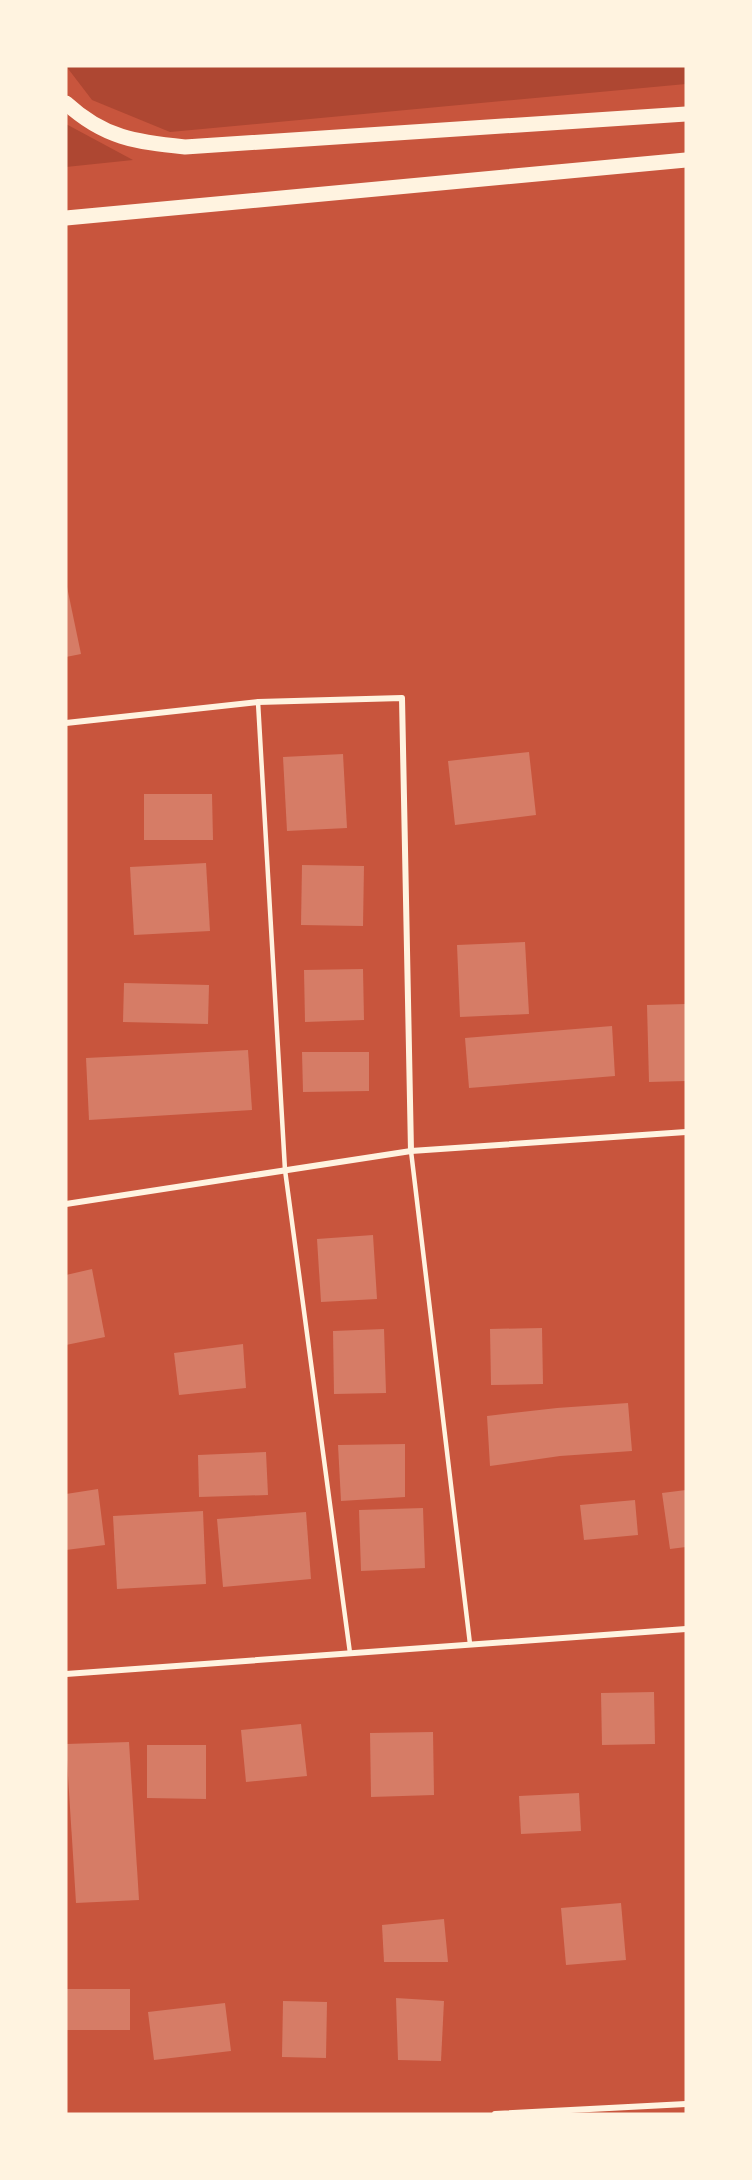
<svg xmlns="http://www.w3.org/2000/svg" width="752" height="2180" font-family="'Sofia Sans Condensed',sans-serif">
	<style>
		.green { fill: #ae4732 }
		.building { fill: #d67c66 }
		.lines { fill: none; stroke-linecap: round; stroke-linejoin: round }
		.service { stroke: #fff3e0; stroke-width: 4.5 }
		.minor { stroke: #fff3e0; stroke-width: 6 }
		.primary { stroke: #fff3e0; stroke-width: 15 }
	</style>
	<rect width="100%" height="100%" fill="#c8553d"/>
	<g class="green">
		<path d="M66,66H686V84L170,132L92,100Z"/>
		<path d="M66,124L133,160L66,167Z"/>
	</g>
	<g class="building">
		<path d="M66,582L81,654L66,657Z"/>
		<path d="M529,752L536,815L455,825L448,761Z"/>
		<path d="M343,754L347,828L287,831L283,757Z"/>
		<path d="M144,794H212L213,840H144Z"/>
		<path d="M206,863L210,931L134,935L130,867Z"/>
		<path d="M302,865L364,866L363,926L301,925Z"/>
		<path d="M525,942L529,1014L460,1017L457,945Z"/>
		<path d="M363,969L364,1020L305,1022L304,970Z"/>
		<path d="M124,983L209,985L208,1024L123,1022Z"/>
		<path d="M686,1004V1081L649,1082L647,1005Z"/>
		<path d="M612,1026L615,1076L469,1088L465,1038Z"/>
		<path d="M248,1050L252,1110L89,1120L86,1058Z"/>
		<path d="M302,1052H369V1091L303,1092Z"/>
		<path d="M373,1235L377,1299L321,1302L317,1239Z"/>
		<path d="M92,1269L105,1337L66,1345V1275Z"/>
		<path d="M542,1328L543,1384L491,1385L490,1329Z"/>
		<path d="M384,1329L386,1393L334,1394L333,1331Z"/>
		<path d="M243,1344L246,1388L179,1395L174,1353Z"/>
		<path d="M628,1403L632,1451L560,1456L490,1466L487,1416L557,1408Z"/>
		<path d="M405,1444V1497L341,1501L338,1445Z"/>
		<path d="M266,1452L268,1495L199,1497L198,1455Z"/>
		<path d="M98,1489L105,1545L66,1550V1494Z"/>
		<path d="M686,1490V1547L670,1549L662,1493Z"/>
		<path d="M635,1500L638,1535L584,1540L580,1505Z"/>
		<path d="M423,1508L425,1568L361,1571L359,1510Z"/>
		<path d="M203,1511L206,1584L117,1589L113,1516Z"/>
		<path d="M306,1512L311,1579L223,1587L217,1519Z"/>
		<path d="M654,1692L655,1744L602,1745L601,1693Z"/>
		<path d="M301,1724L307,1776L246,1782L241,1730Z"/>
		<path d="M433,1732L434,1795L371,1797L370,1733Z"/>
		<path d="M129,1742L139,1900L76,1903L66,1744Z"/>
		<path d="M147,1745H206V1799L147,1798Z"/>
		<path d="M579,1793L581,1831L521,1834L519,1796Z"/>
		<path d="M621,1903L626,1960L566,1965L561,1908Z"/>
		<path d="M444,1919L448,1962H384L382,1925Z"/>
		<rect x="66" y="1989" width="64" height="41"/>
		<path d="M396,1998L444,2001L441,2061L398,2060Z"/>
		<path d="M283,2001L327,2002L326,2058L282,2057Z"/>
		<path d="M225,2003L231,2051L154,2060L148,2012Z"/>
	</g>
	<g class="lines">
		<g class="service">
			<path d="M258,702L285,1170L350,1653"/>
			<path d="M411,1151L470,1644"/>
		</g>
		<g class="minor">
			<path d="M66,723L258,702L402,698L411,1151"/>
			<path d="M66,1204L411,1151L686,1132"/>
			<path d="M66,1674L686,1629"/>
			<path d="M495,2114L686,2104"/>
		</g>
		<g class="primary">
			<path d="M66,103C104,138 136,142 185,147L686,114"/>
			<path d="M66,218L686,160"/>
		</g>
	</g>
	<rect width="752" height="2180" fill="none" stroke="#fff3e0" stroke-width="135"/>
</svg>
